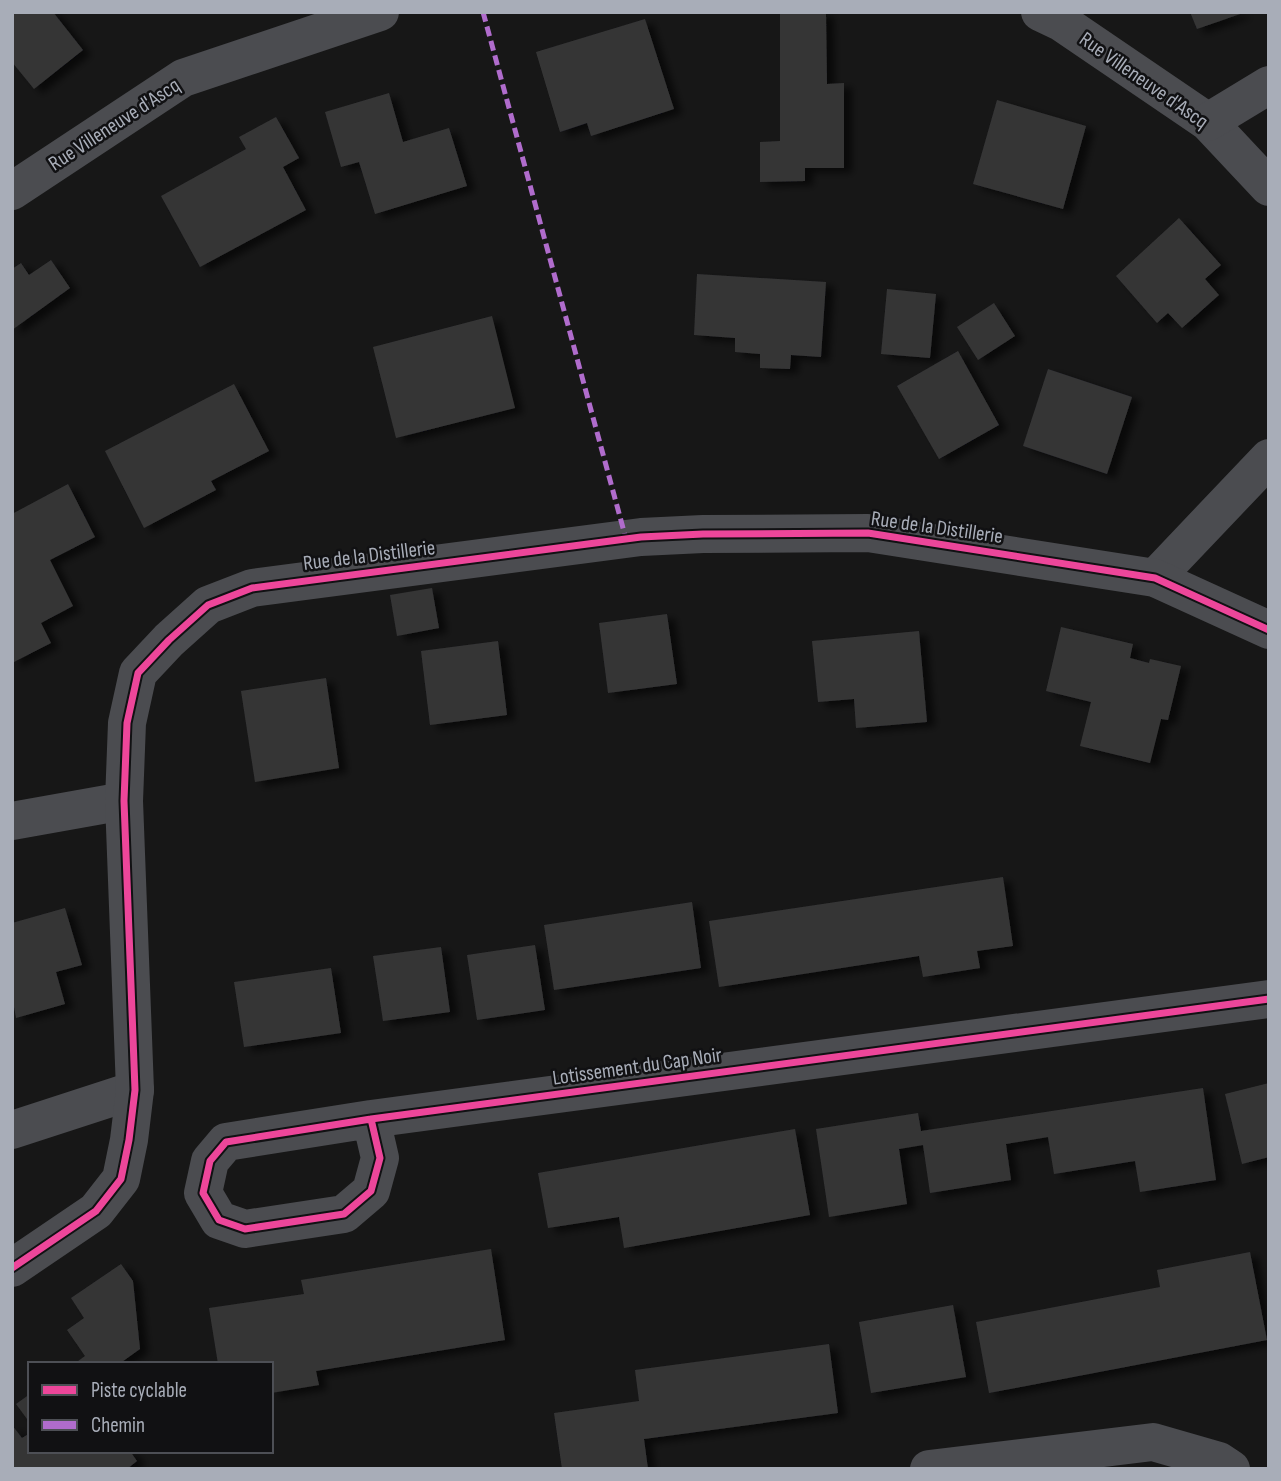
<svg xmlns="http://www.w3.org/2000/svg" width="1281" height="1481" font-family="'Sofia Sans Condensed',sans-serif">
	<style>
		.building { fill: #353536; filter: url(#shadow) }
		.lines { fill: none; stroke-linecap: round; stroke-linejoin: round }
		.minor { stroke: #4b4c50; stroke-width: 38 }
		.quiet { stroke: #b06ccc; stroke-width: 5; stroke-dasharray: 10 5; stroke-linecap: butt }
		.cycleway-casing { stroke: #111113; stroke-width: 11 }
		.cycleway { stroke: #ed469a; stroke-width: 7 }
		.labels { text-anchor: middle; stroke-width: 5; stroke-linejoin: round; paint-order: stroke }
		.street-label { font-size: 21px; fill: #a8adb8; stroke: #111113 }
	</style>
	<defs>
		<filter id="shadow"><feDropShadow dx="8" dy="4.5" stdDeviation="3.5" flood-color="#0009"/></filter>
	</defs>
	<rect width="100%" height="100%" fill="#171717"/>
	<g class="building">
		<path d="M12,12H53L83,50L34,89L12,62Z"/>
		<path d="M780,12H826L827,84L844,83V168H805V181L760,182V142L780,141Z"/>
		<path d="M1190,12H1243V13L1197,29Z"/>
		<path d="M645,19L674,109L591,136L587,123L560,132L536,52Z"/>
		<path d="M389,93L403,142L449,128L467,186L375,214L359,162L341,167L325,112Z"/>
		<path d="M997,100L1086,126L1063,209L973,184Z"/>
		<path d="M276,117L299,158L283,167L306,210L200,267L161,196L246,149L239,137Z"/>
		<path d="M1179,218L1221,265L1205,279L1219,295L1182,328L1168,313L1157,323L1116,276Z"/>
		<path d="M51,260L70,288L12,330V269L21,263L29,275Z"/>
		<path d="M697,274L826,282L821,357L791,355L790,369L760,368V354L735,352V338L694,335Z"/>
		<path d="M887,289L936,294L930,358L881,354Z"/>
		<path d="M994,303L1015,336L978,360L957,327Z"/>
		<path d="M492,316L515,408L396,438L373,347Z"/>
		<path d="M958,351L999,425L939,459L897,386Z"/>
		<path d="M1048,369L1132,397L1107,474L1023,446Z"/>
		<path d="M234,384L269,451L211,481L216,490L144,528L105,451Z"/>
		<path d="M68,484L95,537L50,560L73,606L41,623L51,643L12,663V514Z"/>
		<path d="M432,588L439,628L397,636L390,595Z"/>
		<path d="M667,614L677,684L608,693L599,623Z"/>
		<path d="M1061,627L1133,644L1130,658L1149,663L1150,659L1181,666L1168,720L1161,719L1150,763L1080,746L1091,702L1046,691Z"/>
		<path d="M919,631L927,722L856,728L854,699L818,702L812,641Z"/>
		<path d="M498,641L507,715L430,725L421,651Z"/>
		<path d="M326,678L339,768L255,782L241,691Z"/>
		<path d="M1003,877L1013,946L977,951L980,968L923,977L919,956L719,987L709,921Z"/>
		<path d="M692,902L701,968L554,990L544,925Z"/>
		<path d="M65,908L82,965L56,972L65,1004L16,1018L14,1007L12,1008V923Z"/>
		<path d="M535,945L545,1010L477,1020L467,955Z"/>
		<path d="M441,947L450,1012L383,1021L373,956Z"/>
		<path d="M331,968L341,1033L244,1047L234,982Z"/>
		<path d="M1269,1083V1157L1242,1164L1225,1094Z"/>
		<path d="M1203,1088L1216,1180L1140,1192L1135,1161L1054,1174L1048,1137L1006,1144L1011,1180L930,1193L923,1145L899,1149L907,1204L829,1217L816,1129L918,1113L921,1131Z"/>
		<path d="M795,1129L810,1215L624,1248L619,1217L548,1228L538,1173Z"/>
		<path d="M491,1249L505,1340L316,1371L319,1385L271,1393V1364H218L209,1308L304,1294L301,1280Z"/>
		<path d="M1250,1252L1267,1340L989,1393L976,1322L1160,1287L1157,1270Z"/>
		<path d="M121,1264L133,1281L140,1349L119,1364H74L85,1356L67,1330L84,1318L71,1298Z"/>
		<path d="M953,1305L966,1377L871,1393L859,1322Z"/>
		<path d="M829,1344L838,1413L644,1439L648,1469H562L554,1413L639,1401L635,1370Z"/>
		<path d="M30,1394V1423L16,1404Z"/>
		<path d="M12,1425L22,1438L30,1433V1451H130L137,1461L127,1469H12Z"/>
	</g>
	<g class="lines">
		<g class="minor">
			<path d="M1040,12L1061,22L1208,122L1269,187"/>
			<path d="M1208,122L1269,85"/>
			<path d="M12,191L183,78L380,12"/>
			<path d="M1155,578L1269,458"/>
			<path d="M12,821L124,801"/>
			<path d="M371,1119L380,1158L371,1191L344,1214L245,1229L219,1220L203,1193L210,1161L226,1142L371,1119L1269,999"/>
			<path d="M12,1130L135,1090"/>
			<path d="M12,1268L96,1211L121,1179L129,1140L135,1090L124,801L127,723L138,673L169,640L208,605L252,588L641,537L703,534L868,533L1155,578L1269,630"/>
			<path d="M929,1469L1153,1442L1219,1461L1231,1469"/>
		</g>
		<path class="quiet" d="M483,12L626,539"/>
		<g class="cycleway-casing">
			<g id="cycleway">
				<path d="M371,1119L380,1158L371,1191L344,1214L245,1229L219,1220L203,1193L210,1161L226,1142L371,1119L1269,999"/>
				<path d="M12,1268L96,1211L121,1179L129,1140L135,1090L124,801L127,723L138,673L169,640L208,605L252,588L641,537L703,534L868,533L1155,578L1269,630"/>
			</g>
		</g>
		<use href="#cycleway" class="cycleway"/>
	</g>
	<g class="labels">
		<g class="street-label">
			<text transform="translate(1144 80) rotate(35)" y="7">Rue Villeneuve d'Ascq</text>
			<text transform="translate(114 124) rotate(-33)" y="7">Rue Villeneuve d'Ascq</text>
			<text transform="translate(937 527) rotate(8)" y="7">Rue de la Distillerie</text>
			<text transform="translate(369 555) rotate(-7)" y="7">Rue de la Distillerie</text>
			<text transform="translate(637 1066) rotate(-8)" y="7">Lotissement du Cap Noir</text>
		</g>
	</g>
	<rect width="1281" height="1481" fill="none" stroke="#a8adb8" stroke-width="28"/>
	<rect x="28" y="1362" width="245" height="91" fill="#111113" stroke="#4d4f55" stroke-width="2"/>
	<rect x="42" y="1385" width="35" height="10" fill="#ed469a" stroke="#4d4f55" stroke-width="2"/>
	<text x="91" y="1397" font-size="21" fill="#a8adb8">Piste cyclable</text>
	<rect x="42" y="1420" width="35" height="10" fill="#b06ccc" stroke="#4d4f55" stroke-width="2"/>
	<text x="91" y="1432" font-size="21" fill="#a8adb8">Chemin</text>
</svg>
